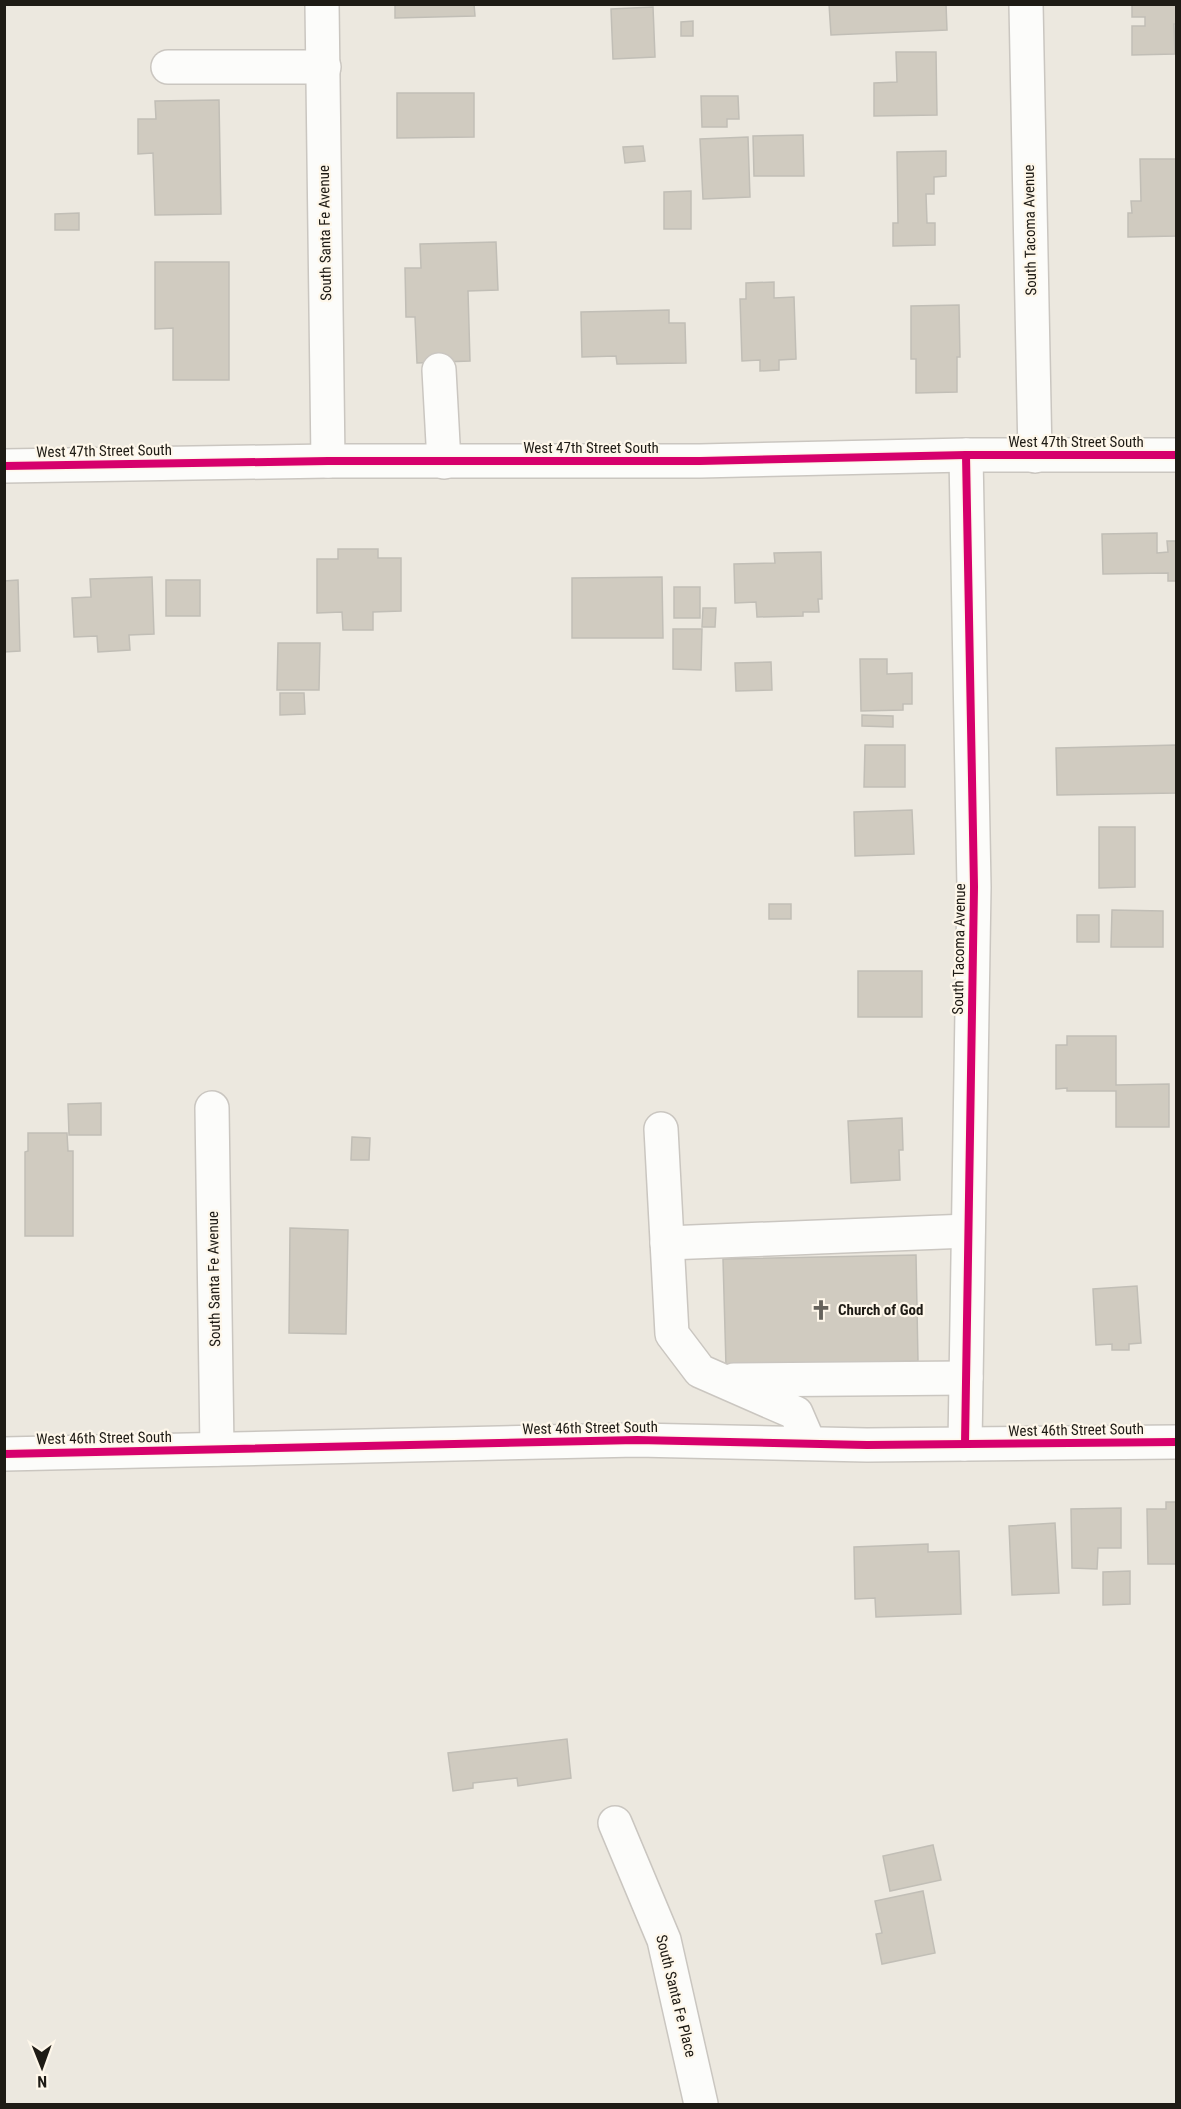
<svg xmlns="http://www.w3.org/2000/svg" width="1181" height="2109" font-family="'Roboto Condensed',sans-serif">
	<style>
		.building { fill: #d0cbc0; stroke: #c1beb6; stroke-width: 1.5 }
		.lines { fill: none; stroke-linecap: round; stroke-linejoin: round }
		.minor-casing { stroke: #cac6c0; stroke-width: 36 }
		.minor { stroke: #fcfcfa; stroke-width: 33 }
		.cycleway-casing { stroke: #fef7ea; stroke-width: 11 }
		.cycleway { stroke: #d6006c; stroke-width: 8 }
		.labels { text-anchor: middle; stroke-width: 4.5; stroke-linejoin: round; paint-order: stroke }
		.street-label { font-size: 15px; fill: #1e1b15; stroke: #fef7ea }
		.poi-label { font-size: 15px; font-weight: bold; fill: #1e1b15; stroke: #fef7ea; text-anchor: start }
	</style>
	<rect width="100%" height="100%" fill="#ece8df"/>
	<g class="building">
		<path d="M395,4H474L475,16L395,18Z"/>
		<path d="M829,4H946L947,30L831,35Z"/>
		<path d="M1132,4H1176V24H1174L1175,54L1132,55V26H1145V17H1132Z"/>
		<path d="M653,7L655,57L613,59L611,9Z"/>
		<path d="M693,21V36H681V22Z"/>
		<path d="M896,52H936L937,115L874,116V83L897,82Z"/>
		<path d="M397,93H474V137L397,138Z"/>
		<path d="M701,96H738L739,119H727V127H702Z"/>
		<path d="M219,100L221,214L155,215L153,153L138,154V119H156L155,101Z"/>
		<path d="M803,135L804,176H754L753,136Z"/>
		<path d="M748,137L750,197L703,199L700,139Z"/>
		<path d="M643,146L645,161L625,163L623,147Z"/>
		<path d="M946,151V176L934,177V194H926L927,223H935V245L893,246V223H898L897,152Z"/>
		<path d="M1140,159H1176V236L1128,237V213H1132L1131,201H1141Z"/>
		<path d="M691,191V229H664V192Z"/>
		<path d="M79,213V230H55V214Z"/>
		<path d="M496,242L498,290L468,291L470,361L417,363L415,317H406L405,268H421L420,244Z"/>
		<path d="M155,262H229V380H173V328L155,329Z"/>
		<path d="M774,282V298L794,297L796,359L779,360V370L760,371V360L742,361L740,299H746V283Z"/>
		<path d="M959,305L960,357H957V392L916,393V359H911V306Z"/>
		<path d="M669,310V323H685L686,363L617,364L616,356L582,357L581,312Z"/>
		<path d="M1157,533V553L1168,552L1167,541H1176V581H1168V573L1103,574L1102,534Z"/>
		<path d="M338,549H378V558H401V611L373,612V630H343L342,612L317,613V559H338Z"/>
		<path d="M821,552L822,599H818L819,612H803V616L757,617L756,602L735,603L734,564L775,563L774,553Z"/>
		<path d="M152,577L154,634L129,635L130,650L98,652L97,636L74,637L72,598L91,597L90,579Z"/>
		<path d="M662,577L663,638H572V578Z"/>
		<path d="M18,580L20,651L4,652V581Z"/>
		<rect x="166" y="580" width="34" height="36"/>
		<rect x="674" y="587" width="26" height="31"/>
		<path d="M703,608H716L715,627H702Z"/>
		<path d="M673,629H702L701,670L673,669Z"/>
		<path d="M278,643H320L319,690H277Z"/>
		<path d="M860,659H887V674L912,673V704H903V710L861,711Z"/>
		<path d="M771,662L772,690L736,691L735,663Z"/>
		<path d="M280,693H304L305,714L280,715Z"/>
		<path d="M862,715L893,716V727L862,726Z"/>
		<path d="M865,745H905V787H864Z"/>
		<path d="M1176,745V793L1057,795L1056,748Z"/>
		<path d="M912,810L914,854L855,856L854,812Z"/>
		<path d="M1099,827H1135V887L1099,888Z"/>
		<rect x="769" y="904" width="22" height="15"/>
		<path d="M1112,910L1163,911V947H1111Z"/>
		<rect x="1077" y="915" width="22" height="27"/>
		<rect x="858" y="971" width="64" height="46"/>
		<path d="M1067,1036H1116V1085L1169,1084V1127H1116V1091H1067V1088L1056,1089V1045H1067Z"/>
		<path d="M101,1103V1135H69L68,1104Z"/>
		<path d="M902,1118L903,1150H899L900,1180L851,1183L848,1121Z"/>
		<path d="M28,1133H67L68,1151H73V1236H25V1152L28,1151Z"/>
		<path d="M352,1137L370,1138L369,1160H351Z"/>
		<path d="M290,1228L348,1230L346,1334L289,1333Z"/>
		<path d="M916,1255L918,1361L726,1366L723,1259Z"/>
		<path d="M1137,1286L1141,1343L1129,1344V1350H1112V1344L1096,1345L1093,1289Z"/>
		<path d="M1166,1502H1176V1564H1148L1147,1509H1166Z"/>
		<path d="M1121,1508V1548H1098L1097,1569L1072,1568L1071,1509Z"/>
		<path d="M1055,1523L1059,1593L1012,1595L1009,1526Z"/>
		<path d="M928,1544V1552L959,1551L961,1614L876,1617L875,1598L855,1599L854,1547Z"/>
		<path d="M1130,1571V1604L1103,1605V1572Z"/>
		<path d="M567,1739L571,1778L518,1786L517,1778L473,1783V1788L453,1791L448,1753Z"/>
		<path d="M933,1845L941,1880L890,1891L883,1856Z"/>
		<path d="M923,1891L935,1953L882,1964L876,1934L882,1933L875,1901Z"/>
	</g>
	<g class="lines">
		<g class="minor-casing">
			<g id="minor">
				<path d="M322,4L328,461"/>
				<path d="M1026,4L1035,456"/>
				<path d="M168,67H324"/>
				<path d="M439,370L444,462"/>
				<path d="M4,466L328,461H700L966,455H1176"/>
				<path d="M212,1108L217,1449"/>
				<path d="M661,1129L672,1334L700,1371L796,1413L809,1443"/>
				<path d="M667,1243L968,1231"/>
				<path d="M734,1380L966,1378"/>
				<path d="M965,1444L974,887L966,455"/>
				<path d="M4,1454L637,1440L867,1445L1176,1442"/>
				<path d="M615,1823L664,1940L701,2104"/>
			</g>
		</g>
		<use href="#minor" class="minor"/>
		<g class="cycleway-casing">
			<g id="cycleway">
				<path d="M4,466L328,461H700L966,455H1176"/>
				<path d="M965,1444L974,887L966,455"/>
				<path d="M4,1454L637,1440L867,1445L1176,1442"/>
			</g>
		</g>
		<use href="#cycleway" class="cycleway"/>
	</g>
	<defs>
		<g id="church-bare" transform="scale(1.62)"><path d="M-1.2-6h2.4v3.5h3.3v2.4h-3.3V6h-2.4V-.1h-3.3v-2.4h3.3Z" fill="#66635c" stroke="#fef7ea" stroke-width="2.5" paint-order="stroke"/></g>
	</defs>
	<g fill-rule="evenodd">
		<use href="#church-bare" x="821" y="1310"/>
	</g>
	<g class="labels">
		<g class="street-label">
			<text transform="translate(1030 230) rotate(-91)" y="5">South Tacoma Avenue</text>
			<text transform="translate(325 233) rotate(-91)" y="5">South Santa Fe Avenue</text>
			<text x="1076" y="447">West 47th Street South</text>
			<text x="591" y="453">West 47th Street South</text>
			<text transform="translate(104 451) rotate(-1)" y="5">West 47th Street South</text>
			<text transform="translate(959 949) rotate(-89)" y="5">South Tacoma Avenue</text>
			<text transform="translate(214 1279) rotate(-91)" y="5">South Santa Fe Avenue</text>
			<text transform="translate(590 1428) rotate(-1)" y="5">West 46th Street South</text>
			<text transform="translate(1076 1430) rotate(-1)" y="5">West 46th Street South</text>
			<text transform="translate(104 1438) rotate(-1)" y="5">West 46th Street South</text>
			<text transform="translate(676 1996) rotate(76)" y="5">South Santa Fe Place</text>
		</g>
		<g class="poi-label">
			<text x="838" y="1315">Church of God</text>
		</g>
	</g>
	<rect width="1181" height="2109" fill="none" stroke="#1e1b15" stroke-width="12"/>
	<g transform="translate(42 2067) rotate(179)" stroke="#fef7ea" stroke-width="4.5" paint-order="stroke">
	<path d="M0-4.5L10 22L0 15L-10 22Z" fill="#1e1b15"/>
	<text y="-9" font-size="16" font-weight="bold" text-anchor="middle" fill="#1e1b15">N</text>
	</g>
</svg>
